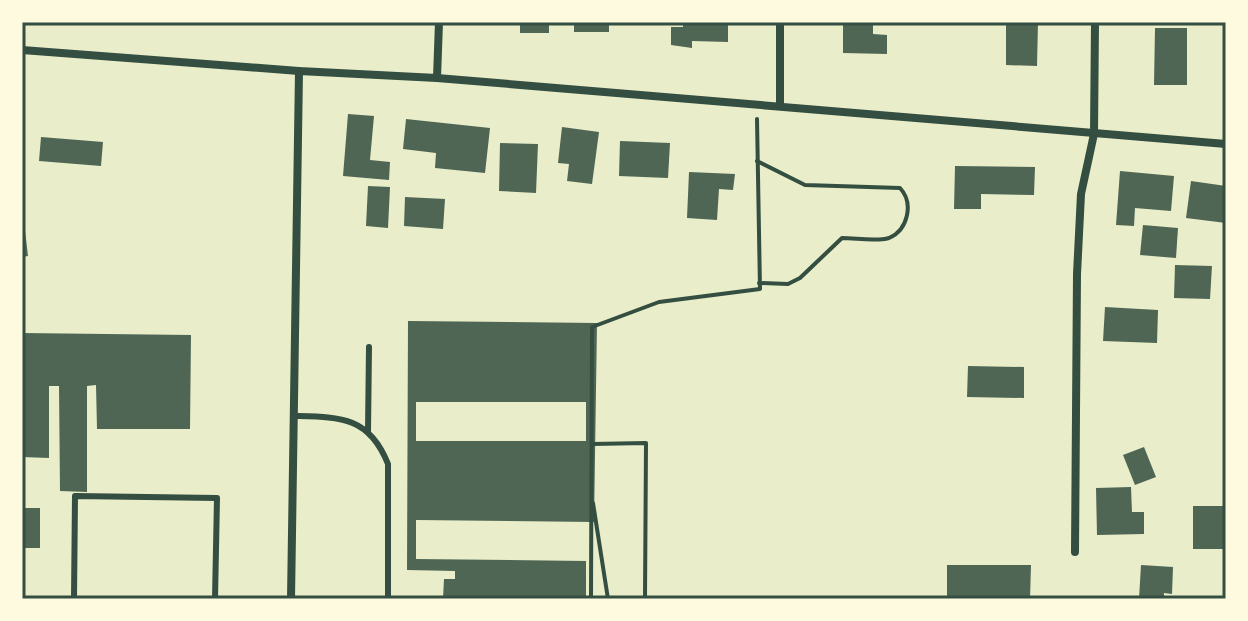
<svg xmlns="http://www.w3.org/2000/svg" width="1248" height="621" font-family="'Nunito Sans',sans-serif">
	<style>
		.building { fill: #4f6655; fill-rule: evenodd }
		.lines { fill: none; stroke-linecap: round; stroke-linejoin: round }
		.path { stroke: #344e41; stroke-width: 4 }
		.service { stroke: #344e41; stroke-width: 6 }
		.minor { stroke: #344e41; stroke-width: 8 }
		.neatline { fill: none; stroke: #344e41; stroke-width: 3 }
	</style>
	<rect width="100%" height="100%" fill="#e9edc9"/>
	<g class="building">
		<rect x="335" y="22" width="37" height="3"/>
		<rect x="520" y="22" width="29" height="11"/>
		<rect x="574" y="22" width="35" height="10"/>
		<path d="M683,22H728V42L692,41V48L671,45V27H683Z"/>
		<path d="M843,22H873V34L887,35V54L843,53Z"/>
		<path d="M1006,22H1038L1037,66L1006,65Z"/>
		<path d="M1155,28H1187V85H1154Z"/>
		<path d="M348,114L374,116L370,160L390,162L389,180L343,176Z"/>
		<path d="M406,119L490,128L485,173L435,168L436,153L403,149Z"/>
		<path d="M562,127L599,132L592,184L567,181L569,164L558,163Z"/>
		<path d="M41,137L103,142L101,166L39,161Z"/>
		<path d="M620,141L670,143L668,178L619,176Z"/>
		<path d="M500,143L538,144L536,193L499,191Z"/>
		<path d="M955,166L1035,167L1034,195L981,194V209H954Z"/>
		<path d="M1120,171L1174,176L1171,211L1135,208L1134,226L1116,225Z"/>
		<path d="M689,172L735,174L733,190L719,189L717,220L687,218Z"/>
		<path d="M1191,181L1226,186V223L1186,218Z"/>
		<path d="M368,186L390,187L388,228L366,226Z"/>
		<path d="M405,197L445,199L443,229L404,226Z"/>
		<path d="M22,222H24L28,256L22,257Z"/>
		<path d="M1143,225L1178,228L1176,258L1140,255Z"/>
		<path d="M1175,265L1212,266L1210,299L1174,298Z"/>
		<path d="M1105,307L1158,310L1157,343L1103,341Z"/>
		<path d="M408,321L597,323L594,522L416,520V559L586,561V599H443L444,579H455V571L407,570ZM416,402H586V441H416Z"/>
		<path d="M22,333L191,335L190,429H97L96,385L87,386V492L60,491L59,386H49V458L22,457Z"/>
		<path d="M968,366L1024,367V398L967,397Z"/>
		<path d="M1144,447L1156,477L1135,485L1123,455Z"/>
		<path d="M1131,487L1132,512H1144V534L1097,535L1096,488Z"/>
		<rect x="1193" y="506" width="33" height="43"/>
		<rect x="22" y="508" width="18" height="40"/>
		<path d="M947,565H1031L1030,599H947Z"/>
		<path d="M1141,565L1173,567L1172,594L1164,593V599H1139Z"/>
	</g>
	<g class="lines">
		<g class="path">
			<path d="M757,161L805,185L900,188C914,203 908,230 889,238C876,242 856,238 842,238L800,278L788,284L759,283"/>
			<path d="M592,444L646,443L645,599"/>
			<path d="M593,503L608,599"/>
			<path d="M591,599L592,327L659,302L760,289L757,119"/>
		</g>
		<g class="service">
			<path d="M294,416C340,417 369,416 388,464V599"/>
			<path d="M368,431L369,347"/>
			<path d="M22,570V560"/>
			<path d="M74,599L75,496L217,498L215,599"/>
		</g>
		<g class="minor">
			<path d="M22,50L299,71L437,78L1226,144"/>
			<path d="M437,78L439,22"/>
			<path d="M780,106V22"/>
			<path d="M1075,552L1077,274L1081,194L1094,134L1095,22"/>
			<path d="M291,599L299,71"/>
		</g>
	</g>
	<rect width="1248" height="621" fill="none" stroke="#fefae0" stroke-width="48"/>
	<rect x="24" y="24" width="1200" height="573" class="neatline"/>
</svg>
